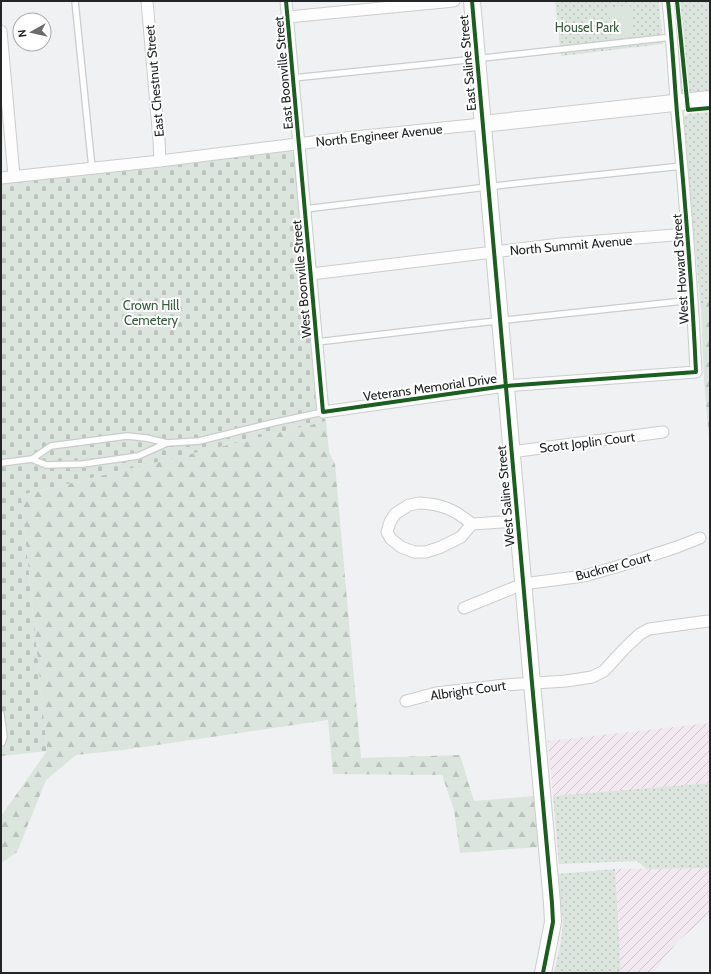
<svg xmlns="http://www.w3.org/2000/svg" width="711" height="974" font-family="Cabin,sans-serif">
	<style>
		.industrial { fill: url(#industrial-furrows) }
		.grass { fill: url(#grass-dots) }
		.forest { fill: url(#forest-firs) }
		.cemetery { fill: url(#cemetery-stones) }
		.pitch { fill: #dbe4dd }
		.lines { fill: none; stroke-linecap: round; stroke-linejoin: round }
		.lane-casing { stroke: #cbcccd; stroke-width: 8 }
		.street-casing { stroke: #cbcccd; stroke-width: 13 }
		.secondary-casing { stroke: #cbcccd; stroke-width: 18 }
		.lane { stroke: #fdfdfd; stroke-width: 5.5 }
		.street { stroke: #fdfdfd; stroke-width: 11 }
		.secondary { stroke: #fdfdfd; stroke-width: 16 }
		.cycleway-casing { stroke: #fff; stroke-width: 6 }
		.cycleway { stroke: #1b5e20; stroke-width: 4 }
		.labels { text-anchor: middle; stroke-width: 4; stroke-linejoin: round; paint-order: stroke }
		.park-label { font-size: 13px; fill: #345c3a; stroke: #fff }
		.street-label { font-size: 13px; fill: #242526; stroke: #fff }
	</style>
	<defs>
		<pattern id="industrial-furrows" width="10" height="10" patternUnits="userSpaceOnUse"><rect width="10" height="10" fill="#f2e8f0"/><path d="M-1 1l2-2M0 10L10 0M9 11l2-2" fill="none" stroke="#cfc7ce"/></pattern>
		<pattern id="grass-dots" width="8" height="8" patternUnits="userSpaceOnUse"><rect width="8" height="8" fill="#dbe4dd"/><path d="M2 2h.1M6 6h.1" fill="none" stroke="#bcc3be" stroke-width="1.8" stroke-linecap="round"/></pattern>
		<pattern id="forest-firs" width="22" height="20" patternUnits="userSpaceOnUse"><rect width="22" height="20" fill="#dbe4dd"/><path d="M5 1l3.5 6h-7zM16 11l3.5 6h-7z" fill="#bcc3be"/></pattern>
		<pattern id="cemetery-stones" width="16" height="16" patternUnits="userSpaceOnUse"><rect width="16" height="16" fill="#dbe4dd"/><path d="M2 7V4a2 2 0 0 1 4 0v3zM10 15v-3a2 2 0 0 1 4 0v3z" fill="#bcc3be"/></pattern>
	</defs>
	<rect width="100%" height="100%" fill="#f0f1f2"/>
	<g class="industrial">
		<path d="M710,723V783L553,796L548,741Z"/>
		<path d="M710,868V914L678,941L653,972L652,973H621L615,869Z"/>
	</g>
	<g class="grass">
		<path d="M555,1H659L663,44L561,56Z"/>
		<path d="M673,1H710V93L682,97Z"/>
		<path d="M710,112V298L701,310L683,117L689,114Z"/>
		<path d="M710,783V868L647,869L637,861L559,864L553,796Z"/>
		<path d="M615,869L621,973H554L561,941L563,923L558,874Z"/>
	</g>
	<g class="forest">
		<path d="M710,298V439H709L704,380L701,310Z"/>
		<path d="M326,421L329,452L335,464L361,758L460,755L474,801L534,796L539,847L460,853L454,810L442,775L333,774L328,720L123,750L76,755L46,780L17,852L1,863V816L47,751L21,495Z"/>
	</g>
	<path class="cemetery" d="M288,149L294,153L316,404L326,421L21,495L47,751L1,756V182Z"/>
	<path class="pitch" d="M630,5L633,37L612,39L609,8Z"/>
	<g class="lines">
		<g class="lane-casing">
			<g id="lane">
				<path d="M75,1L92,168"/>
				<path d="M293,78L430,64L672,37"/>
				<path d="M305,209L521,183L682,166"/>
				<path d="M317,342L469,324L693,300"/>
				<path d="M32,459L46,465L83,464L138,456L167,443"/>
				<path d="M1,463L32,459L51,446L127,436L146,438L167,443L199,441L272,423L323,412"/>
				<path d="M1,714L4,737L2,743H1"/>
			</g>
		</g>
		<g class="street-casing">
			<g id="street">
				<path d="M147,1L159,140L160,161"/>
				<path d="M286,1L323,412L505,386L696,372C692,285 685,199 677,113C674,76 672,38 668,1"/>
				<path d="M288,17L454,1"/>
				<path d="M1,31L14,176"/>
				<path d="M1,178L160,161L345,138L482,124"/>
				<path d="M311,274L560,244L687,234"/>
				<path d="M511,452L663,432"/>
				<path d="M419,503C441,504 454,509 472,524L461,537L441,547L426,552H414L401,547L391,539L387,532L390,522L395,514L409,505Z"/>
				<path d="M472,524L518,521"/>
				<path d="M464,608L523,584L584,576L616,567L677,547L700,538"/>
				<path d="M406,701L436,693L505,685L566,681L592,677L604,671L625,648L640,634L649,629L708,621"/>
			</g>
		</g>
		<g class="secondary-casing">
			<g id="secondary">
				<path d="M472,1L532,683L552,903L553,922L543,973"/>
				<path d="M482,124L710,99"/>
			</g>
		</g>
		<use href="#lane" class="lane"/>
		<use href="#street" class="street"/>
		<use href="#secondary" class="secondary"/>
		<g class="cycleway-casing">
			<g id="cycleway">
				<path d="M286,1L323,412L505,386L696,372C692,285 685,199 677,113C674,76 672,38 668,1"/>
				<path d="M472,1L532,683L552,903L553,922L543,973"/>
				<path d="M677,1L688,110L710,108"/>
			</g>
		</g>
		<use href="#cycleway" class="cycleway"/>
	</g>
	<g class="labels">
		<g class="park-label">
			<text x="587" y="32">Housel Park</text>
			<text x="151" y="310">Crown Hill<tspan x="151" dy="15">Cemetery</tspan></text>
		</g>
		<g class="street-label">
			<text transform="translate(467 63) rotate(-95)" y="5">East Saline Street</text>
			<text transform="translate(283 73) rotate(-95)" y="5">East Boonville Street</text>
			<text transform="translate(154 81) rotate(-95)" y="5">East Chestnut Street</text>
			<text transform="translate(379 135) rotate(-6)" y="5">North Engineer Avenue</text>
			<text transform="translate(571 245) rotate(-5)" y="5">North Summit Avenue</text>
			<text transform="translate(680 269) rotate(-94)" y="5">West Howard Street</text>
			<text transform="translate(301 279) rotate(-95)" y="5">West Boonville Street</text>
			<text transform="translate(430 387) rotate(-8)" y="5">Veterans Memorial Drive</text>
			<text transform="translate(587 442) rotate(-7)" y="5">Scott Joplin Court</text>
			<text transform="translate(505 496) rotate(-95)" y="5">West Saline Street</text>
			<text transform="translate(613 566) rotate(-15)" y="5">Buckner Court</text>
			<text transform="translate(468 690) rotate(-8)" y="5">Albright Court</text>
		</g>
	</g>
	<rect width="711" height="974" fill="none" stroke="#242526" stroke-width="4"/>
	<g transform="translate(32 32) rotate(262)"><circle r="19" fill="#ffffff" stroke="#a7a8a8"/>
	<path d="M0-3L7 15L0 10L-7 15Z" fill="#6b6c6d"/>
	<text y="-6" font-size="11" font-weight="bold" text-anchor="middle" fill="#242526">N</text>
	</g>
</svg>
